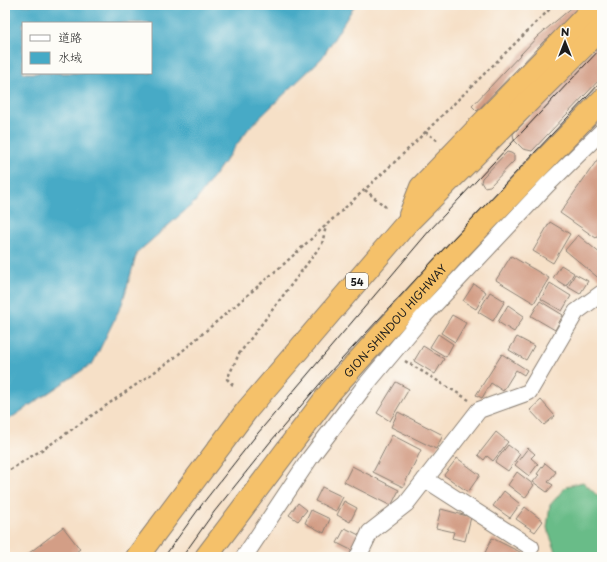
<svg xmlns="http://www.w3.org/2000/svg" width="607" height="562" font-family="'Playpen Sans','Klee One',sans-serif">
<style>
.forest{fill:#69bc88;stroke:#426c52}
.water{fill:#46aac6;stroke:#316371;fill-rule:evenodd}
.building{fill:#d39e86}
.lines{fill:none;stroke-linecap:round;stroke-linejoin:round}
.minor-casing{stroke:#897e72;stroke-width:18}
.highway-casing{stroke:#897e72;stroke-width:24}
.path{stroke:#897e72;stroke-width:2.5;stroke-dasharray:3 3;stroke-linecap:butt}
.minor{stroke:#fff;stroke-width:16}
.highway{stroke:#f5c16b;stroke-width:22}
.tram{stroke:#1c1c1c;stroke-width:1}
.labels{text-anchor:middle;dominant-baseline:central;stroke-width:3;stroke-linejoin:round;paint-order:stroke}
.shield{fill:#fdfcf7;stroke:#605f5e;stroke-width:1}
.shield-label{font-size:10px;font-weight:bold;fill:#1c1c1c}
.street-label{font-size:11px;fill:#1c1c1c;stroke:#fdfcf7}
</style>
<rect width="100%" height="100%" fill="#fdfcf7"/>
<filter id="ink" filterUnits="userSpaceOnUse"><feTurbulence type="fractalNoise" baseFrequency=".025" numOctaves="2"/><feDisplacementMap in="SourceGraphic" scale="8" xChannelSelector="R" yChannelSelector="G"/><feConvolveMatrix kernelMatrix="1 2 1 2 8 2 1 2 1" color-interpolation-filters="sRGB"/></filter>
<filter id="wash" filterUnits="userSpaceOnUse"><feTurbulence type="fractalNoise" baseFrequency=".012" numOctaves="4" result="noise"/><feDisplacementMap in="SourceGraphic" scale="16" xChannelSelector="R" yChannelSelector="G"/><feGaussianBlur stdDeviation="0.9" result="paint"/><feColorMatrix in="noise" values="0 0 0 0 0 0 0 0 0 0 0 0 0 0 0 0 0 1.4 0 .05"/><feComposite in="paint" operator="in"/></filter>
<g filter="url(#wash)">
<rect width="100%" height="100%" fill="#f6e0c7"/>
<path class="forest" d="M583 482 602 500V557H558L547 528 550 505 567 486Z"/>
<path class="water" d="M5 5H355L322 58 249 128 195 202 137 253 122 304 93 363 5 422ZM23 23H151V73H23Z"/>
<g id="blocks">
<path class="building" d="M575 5H587L543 42 477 111 472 106 538 36Z
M602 40V77L532 151 523 149 514 140 513 134Z
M507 152 511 153 514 155V161L490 186 484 187 481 182 482 178Z
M602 153V230L596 238 560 213Z
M550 222 570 234 553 263 533 251Z
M578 235 602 255V281L565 250Z
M511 256 549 278 534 303 496 280Z
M561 265 574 273 566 286 553 278Z
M575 274 588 281 580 294 568 287Z
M550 283 571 296 562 311 541 299Z
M474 284 486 292 476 309 463 301Z
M490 292 505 301 493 321 478 312Z
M540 301 563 315 555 330 531 316Z
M508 305 524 316 514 332 498 322Z
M452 315 466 323 455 342 441 333Z
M438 334 453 344 446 357 430 347Z
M517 337 534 346 526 360 509 350Z
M423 346 444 359 435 374 414 361Z
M502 354 527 370 524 375 516 370 503 391 491 383 482 398 476 395Z
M396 382 409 389 390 421 377 413Z
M541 400 555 416 544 425 530 410Z
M398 412 443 435 436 449 391 427Z
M496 432 508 442 493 461 487 456 484 460 478 455Z
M392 435 421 450 403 487 373 472Z
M508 445 520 454 508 471 495 462Z
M528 448 535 454 531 458 538 464 529 476 515 465Z
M457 458 480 475 468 492 444 475Z
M545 463 556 472 548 482 553 485 547 492 533 482 539 475 537 474Z
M352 466 399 490 391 506 344 482Z
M517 472 534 485 525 498 508 485Z
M322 487 343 497 336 511 315 501Z
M504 491 520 504 510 518 493 506Z
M344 501 357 508 350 522 337 515Z
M298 503 307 510 298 521 289 515Z
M525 507 543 521 535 532 516 519Z
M441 509 471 517 465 541 452 538 454 532 436 528Z
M311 510 330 519 324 533 305 523Z
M63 527 80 549 70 557H24Z
M345 528 361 536 353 551 337 543Z
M492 538 526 555 525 557H483Z"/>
</g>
</g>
<g filter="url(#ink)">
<use href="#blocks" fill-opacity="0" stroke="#897e72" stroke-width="1"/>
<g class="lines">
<defs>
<path id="minor" d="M425 479 531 547
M244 557 310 458 364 387 421 319 547 185 602 131
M358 557 370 532 406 504 479 410 529 392 576 312 602 293"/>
<g id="highway">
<path d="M410 215 421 187 596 5"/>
<path d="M137 557 247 410 406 224 602 28"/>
<path id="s1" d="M206 557 331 391 457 251 602 100"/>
</g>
</defs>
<use href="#minor" class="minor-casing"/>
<use href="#highway" class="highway-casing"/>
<path class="path" d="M425 132 440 142
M365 190 387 208
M405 361 469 400
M233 385 227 379 239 354 322 244 326 226
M5 473 51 444 173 359 285 263 399 158 554 5"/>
<use href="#minor" class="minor"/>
<use href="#highway" class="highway"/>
<path class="tram" d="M164 557 203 503 258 433 430 230 602 47
M182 557 214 512 271 441 329 373 452 240 602 81"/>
</g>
</g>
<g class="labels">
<rect class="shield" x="346" y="273" width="22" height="16" rx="3"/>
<g class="shield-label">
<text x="357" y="281">54</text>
</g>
<g class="street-label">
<text stroke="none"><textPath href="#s1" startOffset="303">GION-SHINDOU HIGHWAY</textPath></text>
</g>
</g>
<rect width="607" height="562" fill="none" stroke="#fdfcf7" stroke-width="20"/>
<rect x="22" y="22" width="130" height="52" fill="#fdfcf7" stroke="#a3a29f"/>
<rect x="30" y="35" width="20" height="6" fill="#ffffff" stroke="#a3a29f"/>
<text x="58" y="42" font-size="12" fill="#1c1c1c">道路</text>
<rect x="30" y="52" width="20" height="12" fill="#46aac6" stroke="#a3a29f"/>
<text x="58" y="62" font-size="12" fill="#1c1c1c">水域</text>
<g transform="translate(565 42)" stroke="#fdfcf7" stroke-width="3" paint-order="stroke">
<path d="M0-3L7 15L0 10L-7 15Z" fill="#1c1c1c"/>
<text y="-6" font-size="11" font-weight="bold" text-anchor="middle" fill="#1c1c1c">N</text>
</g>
</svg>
